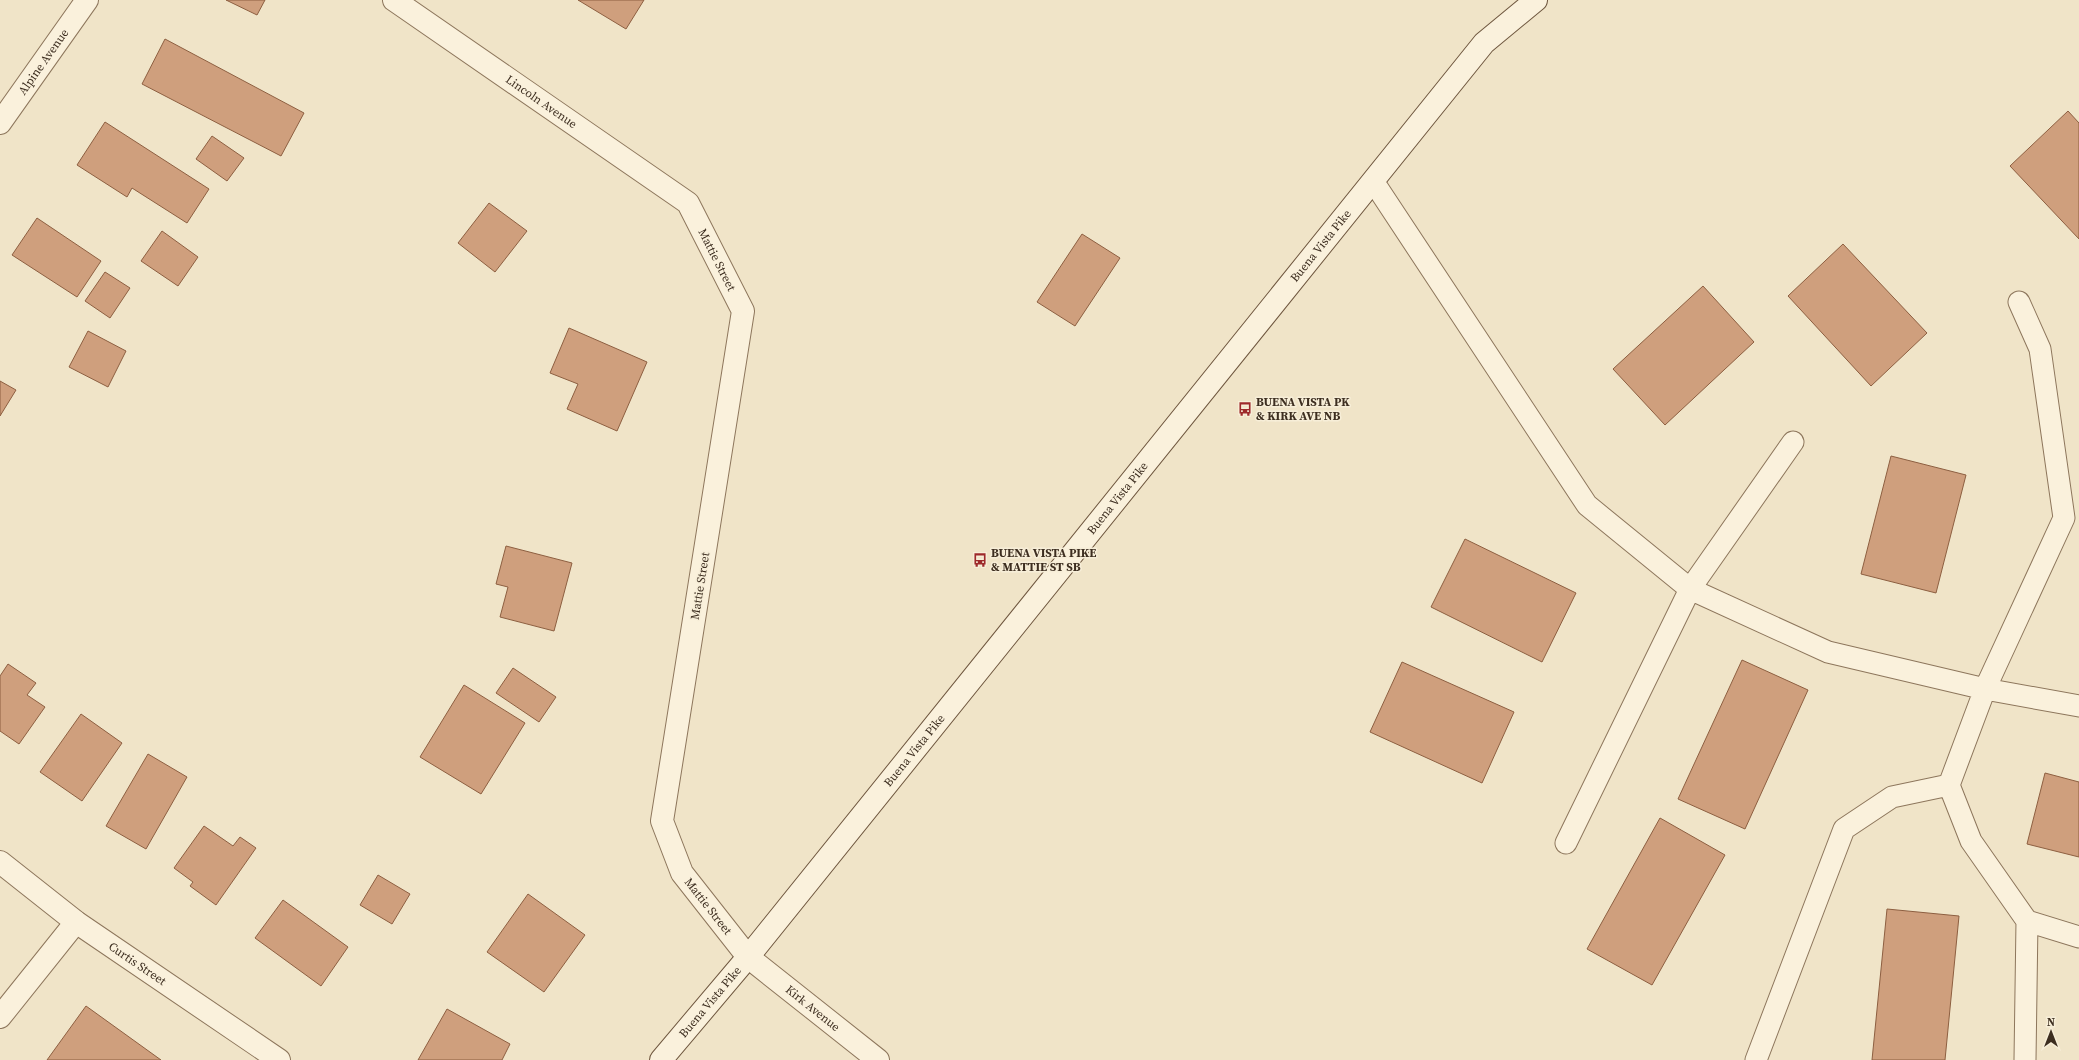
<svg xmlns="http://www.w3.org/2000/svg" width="2079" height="1060" font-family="'Source Serif 4',serif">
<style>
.building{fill:#cf9f7d;stroke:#8d5f41}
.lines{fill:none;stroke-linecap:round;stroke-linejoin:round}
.service-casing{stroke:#8d765c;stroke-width:23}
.minor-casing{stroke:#8d765c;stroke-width:24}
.secondary-casing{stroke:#6f573f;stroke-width:24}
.service{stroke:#faf1dc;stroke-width:21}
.minor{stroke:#faf1dc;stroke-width:22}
.secondary{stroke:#faf1dc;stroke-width:22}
.labels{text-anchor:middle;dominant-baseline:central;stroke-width:3;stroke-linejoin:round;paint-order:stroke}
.street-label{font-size:12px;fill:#3d2e20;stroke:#f7eed8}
.poi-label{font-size:12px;font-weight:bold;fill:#3d2e20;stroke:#f7eed8;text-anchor:start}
</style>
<rect width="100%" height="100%" fill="#f0e4c8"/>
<path class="building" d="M226 0H265L257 15Z
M578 0H644L626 29Z
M165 39 304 113 281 156 142 84Z
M2068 111 2079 123V239L2010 166Z
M105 122 209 189 187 223 132 188 127 197 77 165Z
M212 136 244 158 227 181 196 159Z
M489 203 527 231 495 272 458 243Z
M37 218 101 261 77 297 12 255Z
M162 231 198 257 178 286 141 261Z
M1082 234 1120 258 1075 326 1037 302Z
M1843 244 1927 333 1871 386 1788 296Z
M105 272 130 288 110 318 85 301Z
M1703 286 1754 342 1665 425 1613 369Z
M569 328 647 362 617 431 567 409 578 384 550 373Z
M88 331 126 351 108 387 69 367Z
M0 381 16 390 0 416Z
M1891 456 1966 475 1936 593 1861 574Z
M1465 539 1576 593 1542 662 1431 607Z
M506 546 572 563 554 631 500 617 508 587 496 584Z
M1742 660 1808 690 1745 829 1678 799Z
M1402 662 1514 712 1482 783 1370 732Z
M8 664 36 683 27 695 45 707 19 744 0 731V676Z
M513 668 556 697 539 722 496 693Z
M464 685 525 723 481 794 420 757Z
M81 714 122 743 82 801 40 772Z
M148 754 187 777 146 849 106 826Z
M2045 773 2079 782V857L2027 844Z
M1660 818 1725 855 1652 985 1587 949Z
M204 826 233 846 240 837 256 848 216 905 190 886 193 882 174 868Z
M378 875 410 894 392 924 360 905Z
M528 894 585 935 544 992 487 952Z
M283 900 348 947 321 986 255 938Z
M1887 909 1959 916 1945 1060H1872Z
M86 1006 161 1060H47Z
M447 1009 510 1044 502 1060H418Z"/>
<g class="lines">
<defs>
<path id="service" d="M1373 181 1587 505 1690 589 1828 652 1985 689 2079 706
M1949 785 1971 841 2027 921 2025 1060
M1566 843 1690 589 1793 442
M2027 921 2079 937
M1756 1060 1844 829 1892 797 1949 785 1985 689 2064 518 2040 349 2019 302"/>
<g id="minor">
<path id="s1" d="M394 0 688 203 743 311 662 821 682 873 748 957 878 1060"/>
<path id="s2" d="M0 123 87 0"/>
<path id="s3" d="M0 862 76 922 279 1060"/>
<path d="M0 1017 76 922"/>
</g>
<g id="secondary">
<path id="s4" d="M661 1060 748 957 1484 43 1536 0"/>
</g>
</defs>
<use href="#service" class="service-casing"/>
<use href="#minor" class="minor-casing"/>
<use href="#secondary" class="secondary-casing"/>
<use href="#service" class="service"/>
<use href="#minor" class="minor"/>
<use href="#secondary" class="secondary"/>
</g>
<defs>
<symbol id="bus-bare" viewBox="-9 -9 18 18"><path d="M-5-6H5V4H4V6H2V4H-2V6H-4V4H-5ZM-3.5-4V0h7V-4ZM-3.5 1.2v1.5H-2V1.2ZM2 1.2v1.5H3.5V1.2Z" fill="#9e2a2b" stroke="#f7eed8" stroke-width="2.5" paint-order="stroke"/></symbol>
</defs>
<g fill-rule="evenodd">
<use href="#bus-bare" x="1235" y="399" width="20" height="20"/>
<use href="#bus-bare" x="970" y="550" width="20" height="20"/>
</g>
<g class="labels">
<g class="street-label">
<text stroke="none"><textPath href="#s2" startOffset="75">Alpine Avenue</textPath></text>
<text stroke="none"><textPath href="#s1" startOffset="179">Lincoln Avenue</textPath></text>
<text stroke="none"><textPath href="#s4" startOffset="1048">Buena Vista Pike</textPath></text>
<text stroke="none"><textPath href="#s1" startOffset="421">Mattie Street</textPath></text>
<text stroke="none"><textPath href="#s4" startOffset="724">Buena Vista Pike</textPath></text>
<text transform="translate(700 586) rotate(-81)">Mattie Street</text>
<text stroke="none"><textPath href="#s4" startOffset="400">Buena Vista Pike</textPath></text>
<text stroke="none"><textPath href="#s1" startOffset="1093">Mattie Street</textPath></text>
<text stroke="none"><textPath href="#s3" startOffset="171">Curtis Street</textPath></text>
<text stroke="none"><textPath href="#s4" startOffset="76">Buena Vista Pike</textPath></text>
<text stroke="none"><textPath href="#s1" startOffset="1240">Kirk Avenue</textPath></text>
</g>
<g class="poi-label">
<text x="1256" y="402">BUENA VISTA PK<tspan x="1256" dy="14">&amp; KIRK AVE NB</tspan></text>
<text x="991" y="553">BUENA VISTA PIKE<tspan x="991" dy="14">&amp; MATTIE ST SB</tspan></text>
</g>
</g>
<g transform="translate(2051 1032)" stroke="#f7eed8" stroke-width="3" paint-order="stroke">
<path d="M0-3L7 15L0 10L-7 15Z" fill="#3d2e20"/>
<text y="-6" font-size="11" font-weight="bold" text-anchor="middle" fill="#3d2e20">N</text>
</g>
</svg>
